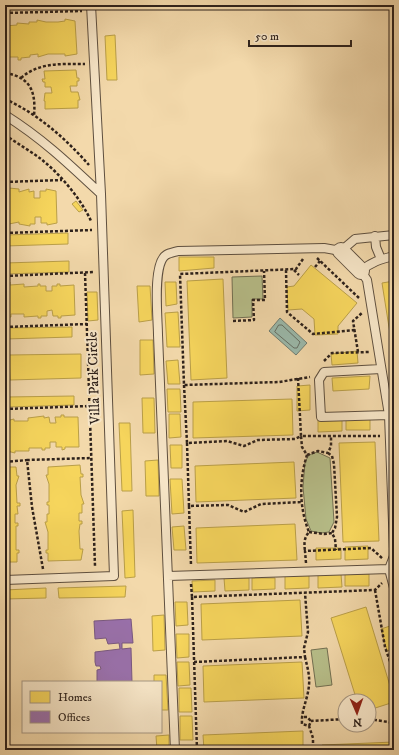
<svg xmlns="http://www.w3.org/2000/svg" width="399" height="755" font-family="'IM FELL DW Pica',serif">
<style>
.green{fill:#b8c08b;stroke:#727053}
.water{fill:#9bbaac;stroke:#6f7d72}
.homes{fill:#f6d55c;stroke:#ba9f48}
.offices{fill:#9970ab;stroke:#795880}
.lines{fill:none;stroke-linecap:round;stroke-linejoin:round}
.shore{stroke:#646e64;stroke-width:1}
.lane-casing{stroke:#5e4f3f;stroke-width:10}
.street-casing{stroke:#5e4f3f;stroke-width:18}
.path{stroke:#2d211b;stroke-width:2.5;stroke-dasharray:3 2;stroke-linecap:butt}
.lane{stroke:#f7e6c8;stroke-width:8}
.street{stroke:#f7e6c8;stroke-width:16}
.labels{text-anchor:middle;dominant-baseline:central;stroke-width:4;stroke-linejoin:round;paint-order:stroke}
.street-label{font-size:14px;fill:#2d211b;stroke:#f7e6c8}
</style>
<rect width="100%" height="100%" fill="#f3d9ab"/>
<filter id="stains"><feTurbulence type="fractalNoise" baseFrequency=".005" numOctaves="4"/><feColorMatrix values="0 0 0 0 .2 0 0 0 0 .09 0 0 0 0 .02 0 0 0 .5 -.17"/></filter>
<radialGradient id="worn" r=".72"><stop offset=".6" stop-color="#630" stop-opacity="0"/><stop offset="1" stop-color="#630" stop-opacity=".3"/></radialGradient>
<path class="green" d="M262 276 263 299H252V317L233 318 232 277Z
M317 452 330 458 334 522 329 532 321 533 311 531 306 519 303 487 305 462 309 455Z
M327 648 332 685 316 687 311 650Z"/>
<path class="water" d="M280 318 307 343 296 355 269 331Z"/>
<path class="homes" d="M5 5H71V8L5 10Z
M65 19 75 21 77 54 65 56V54H48L38 57V54L30 55V57L21 58V60H18V57H5V26L17 25V23L29 24V22H37V20L46 22H58L65 21Z
M115 35 117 80H107L105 36Z
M76 70 77 78H79V81H77V86H70L71 92H78L80 100H78V108L45 109V101H44L45 93H52L51 87H45V82H43L42 79H45L44 71Z
M9 188 19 189V192L29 189V192L34 191V198H40V191H46V189L56 191 57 223 47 225V223H41V217H35V224H30V226L19 224V222L9 224V222H5V190L9 189Z
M76 201 83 210 79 212 72 204Z
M68 233V244L5 246V235Z
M179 257H214V268L179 271Z
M69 261V272L5 274V263Z
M311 265 357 303 338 326V334L315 335 314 319 302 309 288 310 287 287 294 286Z
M223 279 227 378 191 380 187 281Z
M394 281V359L382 283Z
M10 282V285L24 284V287L38 286V284H40V286H46V291H52V286H57V284H60V286L74 285 75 315 61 316V318H58V316H53L52 310 47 311V316H41V318H38V316L24 317V314H11V317H9L8 314 5 315V285Z
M165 282H176L177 304 166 306Z
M137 286H150L152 320 139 322Z
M87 292H97L98 320 88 321Z
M178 312 180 347H167L165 313Z
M72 327V337L5 339V328Z
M140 340H153L154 374 140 375Z
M357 351 358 363 332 365 331 354Z
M81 354V378L10 380 9 355Z
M178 360 180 384H168L166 361Z
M370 376 369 389 333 391 332 378Z
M310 385V410L297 411V386Z
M167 389H180L181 412H168Z
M74 396V405L7 407 6 397Z
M142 398H154L155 433H143Z
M292 399 293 435 193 438V402Z
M169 414H180L181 437 169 438Z
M61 415H64V417H78L79 447H65V449L62 450V447H56V442H50V448H45V450H42V448H29V451H15V453L7 451V446H5L6 421 14 419V421H28V418L44 416V418L49 417 50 423H56L55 417H61Z
M370 417V430H346V418Z
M342 418V431L318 432V419Z
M119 423H130L132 491H122Z
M375 442 379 541 343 542 339 443Z
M170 445H182V468H171Z
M158 460 159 496H146L145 461Z
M294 462 296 498 196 502 195 466Z
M80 465 81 474H83V477H80L81 495 84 504H82V513H79V521H82V524H80L79 531 80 549H83L81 560 48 561V553H46V550H48V532L45 522H47V514H49V505H47V502H49V484L46 475H48V467Z
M5 467H16L17 476H19L16 485 17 503H20V506H17L18 514H15V523H18V526H16V550H19V553H17V562H5Z
M170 479H182L184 513 172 514Z
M133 510 135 577 125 578 122 511Z
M295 524 297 560 197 563 196 528Z
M184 526 186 550H174L172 527Z
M368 546V559L345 560V547Z
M316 548H341V559L316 560Z
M341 574 342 587 318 588V575Z
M345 574H369V586H345Z
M309 575V588L285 589V576Z
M224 578H249V590L225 591Z
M252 578H275V589L252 590Z
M215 580V591L193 592 192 581Z
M126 586 125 597 59 598 58 588Z
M46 588V598L5 599V590Z
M300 600 302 636 202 640 201 604Z
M175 602H187L188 625 176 626Z
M366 607 394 699V702L369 710V701H357L331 618Z
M164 615 165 650 153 651 152 616Z
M393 625 394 649 387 651 381 629Z
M176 634H189V657L177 658Z
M177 662H189L190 685 178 686Z
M302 662 304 698 204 702 203 666Z
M154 675H166L168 710H161V682H154Z
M179 688H191L192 712H179Z
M180 716H192L193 740H180Z
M303 731V750H204L203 735Z
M169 735V750H157L156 736Z
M394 742V750H322V745Z"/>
<path class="offices" d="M131 619 133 643H122V649L131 648 132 682H97V670L101 669 100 666H96L95 662V652L120 649 119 643 108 644 106 638 95 639 94 621Z"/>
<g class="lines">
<path class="shore" d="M279 325H282L300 342 297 348H294L275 332Z"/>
<defs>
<path id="lane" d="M91 5 101 194
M5 115C43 139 69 164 101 194L114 576 5 580
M375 236 376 247 381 259
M394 256C381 259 371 262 361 271L367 280 389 415 394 549
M381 369 324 372 319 380 321 417 389 415
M394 556 389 569 394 588
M168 576 389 569
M175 750 158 335C158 319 152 264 166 255 169 253 175 252 178 251L324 248 341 251 355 239 394 235"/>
<path id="street" d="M341 251 361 271"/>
</defs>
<use href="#lane" class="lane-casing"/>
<use href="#street" class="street-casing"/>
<path class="path" d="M5 13 82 11
M5 73C31 77 36 92 34 116
M21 78C39 62 62 64 85 64
M5 99C38 114 65 138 89 165
M5 135C17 143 30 151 41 159 61 175 81 199 91 221
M5 182 62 180
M5 233 92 230
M317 258 360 299
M303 259 296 269 180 274 184 385 279 382 310 377
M315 267 320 261
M286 270 287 312 313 334 355 330
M294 270 299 275
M85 273 95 566
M5 276 94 272
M233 321 254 320 253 300H265L264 271
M5 327 87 324
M358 352 353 321 362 313
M324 361 332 353 370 352
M298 378 301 436H380
M184 385 187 443 227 441 244 446 258 440 295 439 301 436 302 447 307 455C299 480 299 507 309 532 304 538 304 543 305 551
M5 409 89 406
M187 443 189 506 228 505 244 512 261 504 302 502
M328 453 332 456 334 464 337 517 335 528 332 533
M307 455 318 451 328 453 331 446V436
M5 462 27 460
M189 506 191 565
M309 532 324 534 332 533 335 539 336 550
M306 563 305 551 371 548 383 559
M43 569 32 507 27 460 91 458
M191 584 192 597
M375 590 385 647 394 673
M305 657C307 666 310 675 309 685 308 699 301 710 302 724L309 726 313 738V750
M194 662 305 657 304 648 308 632 305 593
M304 717H307L311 721
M369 719 394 723
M309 726 311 721 345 719
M197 750 192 597 375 590 382 583"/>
<use href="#lane" class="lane"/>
<use href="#street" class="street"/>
</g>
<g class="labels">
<g class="street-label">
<text transform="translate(94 378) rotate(-92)">Villa Park Circle</text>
</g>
</g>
<rect width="399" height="755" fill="none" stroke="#f3d9ab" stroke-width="20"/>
<rect x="6" y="6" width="387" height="743" fill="none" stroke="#2d211b" stroke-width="2"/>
<rect x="10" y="10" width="379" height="735" fill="none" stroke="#2d211b"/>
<rect x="22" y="681" width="140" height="52" fill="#f7e6c8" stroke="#a69783"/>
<rect x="30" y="691" width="20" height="12" fill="#f6d55c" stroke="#a69783"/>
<text x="58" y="701" font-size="12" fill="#2d211b">Homes</text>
<rect x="30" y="711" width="20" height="12" fill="#9970ab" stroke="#a69783"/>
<text x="58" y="721" font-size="12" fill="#2d211b">Offices</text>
<g transform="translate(357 713) rotate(178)"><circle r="19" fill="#f7e6c8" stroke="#a69783"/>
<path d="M0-3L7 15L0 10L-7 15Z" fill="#8f2418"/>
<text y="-6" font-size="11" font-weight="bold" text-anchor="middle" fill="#2d211b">N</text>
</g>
<path d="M249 40v6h102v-6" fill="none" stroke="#2d211b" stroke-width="2"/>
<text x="255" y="40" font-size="12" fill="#2d211b" stroke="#f7e6c8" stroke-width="3" paint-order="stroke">50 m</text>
<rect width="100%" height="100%" filter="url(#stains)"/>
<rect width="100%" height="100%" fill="url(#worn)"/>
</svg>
